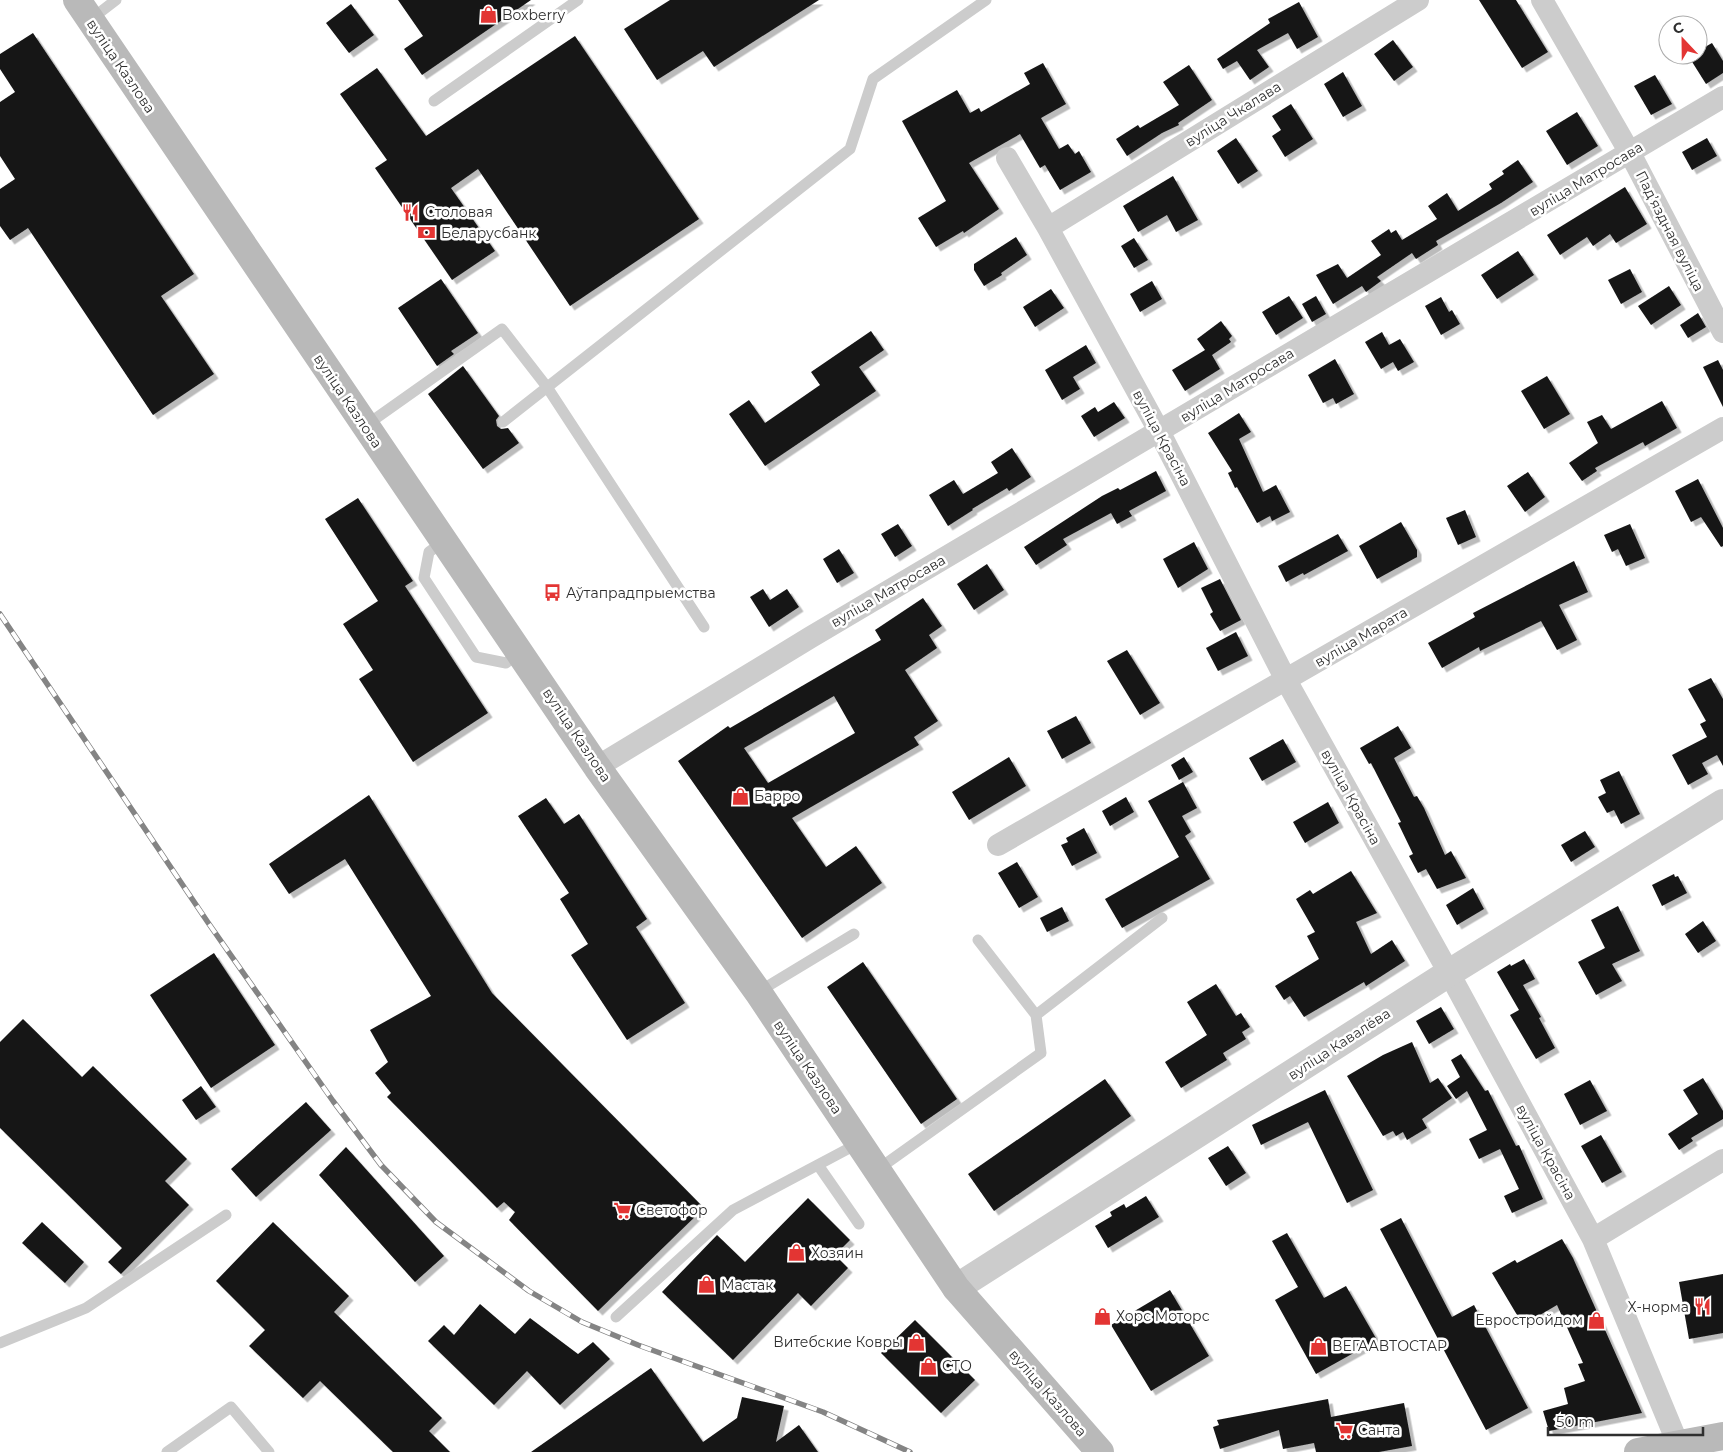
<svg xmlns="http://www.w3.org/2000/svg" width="1723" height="1452" font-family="Montserrat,sans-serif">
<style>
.building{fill:#161616;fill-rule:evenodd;filter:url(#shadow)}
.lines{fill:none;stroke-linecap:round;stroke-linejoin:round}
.service{stroke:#ccc;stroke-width:11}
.minor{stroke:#ccc;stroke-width:22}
.tertiary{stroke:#ccc;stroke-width:28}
.secondary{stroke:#b9b9b9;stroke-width:28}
.rail-casing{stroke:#848484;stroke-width:5.5}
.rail{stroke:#fff;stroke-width:4;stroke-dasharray:11;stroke-linecap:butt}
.labels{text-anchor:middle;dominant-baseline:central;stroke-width:5;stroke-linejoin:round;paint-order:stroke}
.poi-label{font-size:14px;fill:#2f2f2f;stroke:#fff;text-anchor:start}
.street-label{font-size:14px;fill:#2f2f2f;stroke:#fff}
</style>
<defs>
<filter id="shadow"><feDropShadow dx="4.5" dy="4.5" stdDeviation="0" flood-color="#0004"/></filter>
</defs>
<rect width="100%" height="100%" fill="#fff"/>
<path class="building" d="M398 0H531L422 75 404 49 423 36Z
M670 0H819L714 67 703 51 657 80 624 29Z
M1479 0H1516L1548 52 1522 68Z
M1299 2 1318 37 1297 49 1288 33 1257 50 1269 67 1250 80 1237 61 1223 69 1217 59 1270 23 1268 19Z
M351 4 374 35 349 53 326 23Z
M33 33 194 274 161 296 214 374 153 415 28 228 10 240 0 226V189L15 179 0 156V102L15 92 0 69V54Z
M575 36 699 219 570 306 478 169 451 188 495 251 452 280 375 168 387 160 340 94 377 68 426 136Z
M1393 40 1413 67 1394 81 1374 54Z
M1712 43 1723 61V73L1706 84 1689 57 1692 55H1698V51Z
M1043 63 1066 104 1041 118 1059 149 1068 144 1075 154 1079 151 1091 172 1060 190 1045 165 1040 168 1020 134 969 163 999 209 964 233 963 231 936 247 918 218 946 201 902 121 957 90 970 113 979 108 981 112 1030 84 1024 73Z
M1189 65 1212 100 1178 123 1179 125 1162 133 1127 156 1116 139 1138 125 1140 128 1179 105 1163 82Z
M1343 72 1362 106 1343 117 1324 84Z
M1655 75 1672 104 1651 115 1634 86Z
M1291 104 1313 139 1285 157 1272 136 1281 130 1272 116Z
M1577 112 1598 146 1567 165 1546 131Z
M1236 138 1258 171 1238 184 1217 151Z
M1707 138 1717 156 1692 170 1682 152Z
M1518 160 1533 182 1501 203 1436 241 1438 245 1416 259 1412 253 1377 277 1381 281 1366 292 1362 286 1333 304 1316 275 1338 264 1347 278 1381 255 1371 241 1389 229 1391 233 1396 230 1402 240 1437 219 1428 206 1447 193 1458 211 1492 189 1489 184 1504 174 1502 171Z
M1173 176 1198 220 1176 232 1167 215 1138 232 1123 206Z
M1625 187 1647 224 1616 243 1610 234 1593 246 1587 237 1560 255 1547 235Z
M1016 237 1027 255 1001 273 1002 275 984 286 974 270V264Z
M1134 238 1148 260 1134 268 1121 246Z
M1518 251 1534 275 1497 299 1481 275Z
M1630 269 1642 292 1621 304 1608 280Z
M441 279 478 333 451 351 454 354 437 366 398 308Z
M1152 281 1162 299 1140 312 1130 294Z
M1669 286 1681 305 1651 325 1638 306Z
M1051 289 1064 308 1035 327 1023 307Z
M1289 296 1303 318 1276 335 1262 312Z
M1316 296 1326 314 1312 322 1302 304Z
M1441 297 1449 312 1452 310 1460 324 1441 335 1425 306Z
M1698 313 1706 327 1688 338 1680 325Z
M1221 321 1232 336 1229 339 1231 342 1212 355 1220 369 1185 391 1172 370 1205 350 1197 339Z
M871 331 884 350 859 367 876 391 765 466 729 414 749 400 765 423 820 385 811 372Z
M1382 332 1389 345 1400 339 1414 362 1398 371 1393 362 1381 369 1365 342Z
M1086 345 1096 363 1073 377 1080 389 1062 400 1045 370Z
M1335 359 1354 394 1336 404 1333 398 1323 403 1308 375Z
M1718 360 1723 370V407L1703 367Z
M463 366 499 416 496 420 497 426 501 429 508 428 519 443 483 469 428 394Z
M1547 376 1570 414 1544 429 1521 391Z
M1662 401 1677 428 1645 446 1643 442 1595 468 1597 471 1582 481 1569 463 1598 443 1587 422 1602 415 1611 429Z
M1114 402 1125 418 1094 437 1081 416 1095 407 1098 412Z
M1239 413 1251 432 1239 439 1263 492 1276 485 1290 512 1272 521 1270 516 1257 523 1237 487 1235 488 1228 473 1232 471 1208 433Z
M1012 448 1031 477 1009 491 1007 488 972 509 973 510 948 526 929 495 954 480 963 494 998 473 991 462Z
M1156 471 1166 491 1129 511 1132 516 1117 524 1111 513 1063 539 1067 545 1036 565 1024 547 1102 496 1118 488 1120 490Z
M1528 472 1545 497 1525 512 1507 486Z
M1698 479 1723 528V546L1721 547 1701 517 1691 522 1675 491Z
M358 498 413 581 405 586 488 713 413 762 359 679 373 670 343 624 378 601 325 519Z
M1465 510 1476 537 1458 545 1446 518Z
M1401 522 1417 550V557L1377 579 1359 546Z
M898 524 912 546 895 557 881 534Z
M1630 524 1645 558 1626 566 1618 549 1612 552 1604 535Z
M1338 534 1348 551 1304 575 1303 573 1286 582 1278 566Z
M1194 542 1208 569 1178 588 1163 559Z
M839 549 854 573 837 583 823 559Z
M1574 561 1588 592 1559 605 1577 640 1557 650 1541 621 1480 651 1479 647 1442 668 1428 643 1475 617 1473 613Z
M987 564 1004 590 974 610 957 584Z
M1220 579 1241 620 1220 631 1210 614 1213 612 1201 588Z
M763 589 770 600 787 589 799 607 769 627 750 597Z
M923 598 942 626 929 635 937 648 905 670 938 721 914 737 919 745 792 818 826 867 856 846 882 883 802 938 678 761 728 726 730 728 881 640 875 630ZM834 696 855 733 768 783 744 748Z
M1236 632 1248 656 1218 671 1206 648Z
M1127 650 1160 703 1140 715 1107 661Z
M1711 678 1723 699V766L1717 755 1702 763 1708 774 1688 785 1672 755 1707 737 1700 724 1706 721 1688 689Z
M1076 716 1091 743 1062 759 1047 731Z
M1398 726 1411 748 1394 758 1414 797 1417 796 1424 808 1445 855 1451 851 1466 878 1437 889 1426 869 1418 873 1409 856 1413 854 1398 823 1401 822 1371 763 1369 764 1360 748Z
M1283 739 1296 762 1262 781 1249 758Z
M1009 757 1026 786 969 820 952 792Z
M1184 757 1193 772 1179 780 1171 765Z
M1619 771 1640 814 1621 824 1614 810 1607 813 1598 797 1606 793 1600 780Z
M1183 782 1197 808 1182 816 1191 832 1185 836 1210 879 1122 928 1105 899 1179 857 1148 801Z
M369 795 492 993 704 1208 598 1311 509 1220 515 1212 504 1202 497 1208 387 1097 391 1093 375 1073 388 1062 370 1030 431 996 345 859 289 894 269 864Z
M1126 797 1134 812 1110 826 1102 811Z
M546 798 564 824 579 814 647 919 636 927 685 1003 627 1040 571 955 588 944 560 899 569 893 518 816Z
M1328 802 1339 823 1305 843 1293 822Z
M1084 828 1097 853 1072 866 1061 845 1068 842 1066 838Z
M1585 831 1595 847 1571 862 1561 845Z
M1017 862 1038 897 1019 908 998 873Z
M1351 871 1377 913 1356 922 1371 954 1392 940 1405 961 1366 986 1364 982 1304 1017 1290 996 1284 1000 1275 986 1319 959 1307 936 1315 932 1296 899 1310 890 1313 894Z
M1674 874 1675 877 1678 876 1687 893 1662 906 1652 885Z
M1473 888 1484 909 1457 925 1446 905Z
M1618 906 1640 951 1612 964 1622 981 1596 995 1578 962 1605 948 1591 920Z
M1062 907 1069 921 1047 932 1040 918Z
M1703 921 1716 941 1698 953 1685 934Z
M214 953 275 1045 211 1088 150 995Z
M1524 959 1535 979 1523 985 1541 1017 1539 1018 1555 1048 1536 1059 1510 1015 1519 1010 1497 972 1510 964 1511 966Z
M863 962 957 1099 921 1124 827 987Z
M1216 984 1236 1016 1241 1013 1250 1027 1242 1032 1246 1039 1223 1053 1227 1060 1181 1088 1165 1062 1207 1035 1187 1002Z
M1441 1007 1454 1029 1429 1044 1416 1021Z
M23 1019 82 1077 93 1066 187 1159 165 1181 189 1205 121 1274 108 1262 122 1248 0 1128V1042Z
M1412 1042 1430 1083 1438 1078 1452 1098 1422 1119 1427 1128 1407 1140 1403 1132 1396 1136 1393 1131 1383 1136 1347 1076 1383 1055Z
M1461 1054 1485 1091 1488 1090 1516 1146 1519 1145 1543 1199 1512 1213 1504 1196 1519 1189 1500 1149 1479 1159 1469 1139 1487 1130 1467 1091 1456 1099 1447 1086 1460 1077 1451 1060Z
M1703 1078 1723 1111V1119L1691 1138 1693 1141 1679 1150 1668 1134 1698 1114 1683 1090Z
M1105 1079 1131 1116 994 1211 968 1174Z
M1590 1080 1607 1111 1580 1125 1564 1094Z
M201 1086 216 1107 196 1120 182 1100Z
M1325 1090 1373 1190 1347 1203 1308 1122 1261 1145 1252 1125Z
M306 1102 331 1130 256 1197 231 1169Z
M1601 1135 1622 1172 1602 1183 1581 1146Z
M1228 1146 1246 1173 1226 1186 1208 1158Z
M346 1147 444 1256 415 1282 319 1175Z
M1146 1196 1159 1217 1108 1248 1095 1226 1112 1216 1110 1212 1124 1204 1126 1208Z
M808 1198 850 1240 835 1255 848 1268 811 1306 798 1293 733 1360 662 1292 717 1235 745 1262Z
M1401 1218 1452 1317 1474 1305 1528 1408 1486 1430 1380 1229Z
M42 1222 84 1262 65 1283 22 1243Z
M273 1222 349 1296 334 1312 442 1418 429 1431 450 1452H393L320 1381 303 1398 249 1346 265 1330 216 1281Z
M1287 1233 1324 1298 1346 1286 1377 1340 1316 1374 1275 1300 1298 1287 1272 1241Z
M1562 1239 1573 1258 1642 1413 1549 1431 1543 1411 1568 1404 1564 1388 1585 1381 1578 1364 1583 1363 1557 1305 1523 1325 1492 1273 1515 1260 1517 1263Z
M1723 1274V1333L1689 1339 1679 1282Z
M1170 1290 1209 1356 1151 1391 1111 1325Z
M480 1304 515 1334 530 1318 578 1354 593 1342 610 1359 560 1405 527 1371 494 1405 428 1341 444 1325 454 1335Z
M915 1320 975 1380 941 1413 881 1353Z
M651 1368 703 1442 737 1418 742 1397 784 1406 776 1442 799 1425 818 1452H531Z
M1328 1399 1331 1417 1404 1403 1412 1446 1379 1452H1316L1314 1443 1283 1449 1279 1430 1220 1449 1213 1427 1219 1425 1217 1420Z"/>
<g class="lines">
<path class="service" d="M90 20 116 0
M434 101 578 0
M503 422 850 149 873 79 986 0
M365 426 502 329 547 387 704 627
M444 541 429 552 424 578 476 657 506 663 520 652
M758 992 854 934
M1036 1015 1162 918
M818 1165 859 1224
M877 1170 1041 1053 1036 1015 978 940
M616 1317 733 1210 859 1143
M0 1343 86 1308 226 1215
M167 1452 231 1407 269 1452"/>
<path class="minor" d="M1542 0 1630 153 1723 332
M1007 158 1048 228 1159 431 1286 680 1449 973 1593 1239 1678 1444
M1048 228 1418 0
M597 767 811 637 1723 97
M998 845 1723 428
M1593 1239 1723 1160"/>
<path class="tertiary" d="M956 1288 1449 973 1723 803"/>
<path class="secondary" d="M77 0 597 767 758 992 956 1288 1100 1452
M1638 1452 1723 1436"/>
<defs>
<path id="rail" d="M0 614 209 924 333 1101 381 1165 436 1222 529 1291 582 1322 638 1345 823 1412 910 1452"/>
</defs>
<use href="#rail" class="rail-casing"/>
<use href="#rail" class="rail"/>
</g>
<defs>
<symbol id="shop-bare" viewBox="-9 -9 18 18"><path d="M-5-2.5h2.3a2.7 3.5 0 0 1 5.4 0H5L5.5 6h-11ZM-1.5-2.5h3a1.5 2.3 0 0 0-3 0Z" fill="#e33533" stroke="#fff" stroke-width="2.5" paint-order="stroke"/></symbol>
<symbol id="restaurant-bare" viewBox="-9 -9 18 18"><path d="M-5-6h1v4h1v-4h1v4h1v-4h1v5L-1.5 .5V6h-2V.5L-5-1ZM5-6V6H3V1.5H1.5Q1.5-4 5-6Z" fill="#e33533" stroke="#fff" stroke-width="2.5" paint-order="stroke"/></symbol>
<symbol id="bank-bare" viewBox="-9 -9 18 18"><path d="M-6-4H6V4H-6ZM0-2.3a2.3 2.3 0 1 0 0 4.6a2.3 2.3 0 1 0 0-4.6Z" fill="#e33533" stroke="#fff" stroke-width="2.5" paint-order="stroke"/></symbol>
<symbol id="bus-bare" viewBox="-9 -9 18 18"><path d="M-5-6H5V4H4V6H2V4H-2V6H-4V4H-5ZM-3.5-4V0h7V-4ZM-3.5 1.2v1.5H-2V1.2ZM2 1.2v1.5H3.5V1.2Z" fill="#e33533" stroke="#fff" stroke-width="2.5" paint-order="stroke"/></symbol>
<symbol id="supermarket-bare" viewBox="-9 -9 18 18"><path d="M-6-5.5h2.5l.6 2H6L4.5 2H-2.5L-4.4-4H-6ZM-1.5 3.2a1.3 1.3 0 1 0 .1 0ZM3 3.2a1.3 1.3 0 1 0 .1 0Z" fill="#e33533" stroke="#fff" stroke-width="2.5" paint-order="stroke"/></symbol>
</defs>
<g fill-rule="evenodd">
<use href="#shop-bare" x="476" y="2" width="25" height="25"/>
<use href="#restaurant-bare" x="398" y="200" width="25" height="25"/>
<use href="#bank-bare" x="414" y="220" width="25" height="25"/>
<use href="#bus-bare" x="540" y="580" width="25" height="25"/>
<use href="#shop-bare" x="728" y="784" width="25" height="25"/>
<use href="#supermarket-bare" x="610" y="1198" width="25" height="25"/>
<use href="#shop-bare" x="784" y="1240" width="25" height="25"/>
<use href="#shop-bare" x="694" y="1272" width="25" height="25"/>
<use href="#restaurant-bare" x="1690" y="1294" width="25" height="25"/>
<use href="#shop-bare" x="1090" y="1304" width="25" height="25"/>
<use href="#shop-bare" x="1584" y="1308" width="25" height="25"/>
<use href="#shop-bare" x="904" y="1330" width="25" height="25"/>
<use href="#shop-bare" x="1306" y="1334" width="25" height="25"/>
<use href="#shop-bare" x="916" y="1354" width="25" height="25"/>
<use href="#supermarket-bare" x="1332" y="1418" width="25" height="25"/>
</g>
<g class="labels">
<g class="poi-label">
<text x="502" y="15">Boxberry</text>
<text x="425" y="212">Столовая</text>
<text x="441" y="233">Беларусбанк</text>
<text x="566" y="593">Аўтапрадпрыемства</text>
<text x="754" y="796">Барро</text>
<text x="636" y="1210">Светофор</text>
<text x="811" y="1253">Хозяин</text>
<text x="721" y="1285">Мастак</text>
<text x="1689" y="1307" text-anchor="end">Х-норма</text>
<text x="1116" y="1316">Хорс Моторс</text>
<text x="1583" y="1320" text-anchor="end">Евростройдом</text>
<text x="903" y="1342" text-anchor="end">Витебские Ковры</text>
<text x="1332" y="1346">ВЕГААВТОСТАР</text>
<text x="942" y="1366">СТО</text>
<text x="1358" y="1430">Санта</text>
</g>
<g class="street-label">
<text transform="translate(121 66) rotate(56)">вуліца Казлова</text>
<text transform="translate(1233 114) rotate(-32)">вуліца Чкалава</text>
<text transform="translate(1586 179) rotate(-31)">вуліца Матросава</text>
<text transform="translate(1670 231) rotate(63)">Падʼяздная вуліца</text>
<text transform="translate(1237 385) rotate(-31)">вуліца Матросава</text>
<text transform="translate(348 401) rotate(56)">вуліца Казлова</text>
<text transform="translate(1162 438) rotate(62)">вуліца Красіна</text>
<text transform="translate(888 591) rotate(-30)">вуліца Матросава</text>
<text transform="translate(1361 637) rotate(-30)">вуліца Марата</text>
<text transform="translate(577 735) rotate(56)">вуліца Казлова</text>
<text transform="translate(1351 797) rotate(61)">вуліца Красіна</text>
<text transform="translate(1339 1044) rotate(-33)">вуліца Кавалёва</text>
<text transform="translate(808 1067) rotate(56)">вуліца Казлова</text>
<text transform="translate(1546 1152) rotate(61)">вуліца Красіна</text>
<text transform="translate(1048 1393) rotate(49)">вуліца Казлова</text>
</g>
</g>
<g transform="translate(1683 40) rotate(338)"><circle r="24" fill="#ffffff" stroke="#acacac"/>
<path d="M0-4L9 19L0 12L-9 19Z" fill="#e33533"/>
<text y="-8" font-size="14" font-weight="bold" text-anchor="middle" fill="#2f2f2f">С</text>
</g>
<path d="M1548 1427v8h155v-8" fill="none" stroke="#2f2f2f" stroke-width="2.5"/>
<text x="1556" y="1427" font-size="15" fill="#2f2f2f" stroke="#ffffff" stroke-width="4" paint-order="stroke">50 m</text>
</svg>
